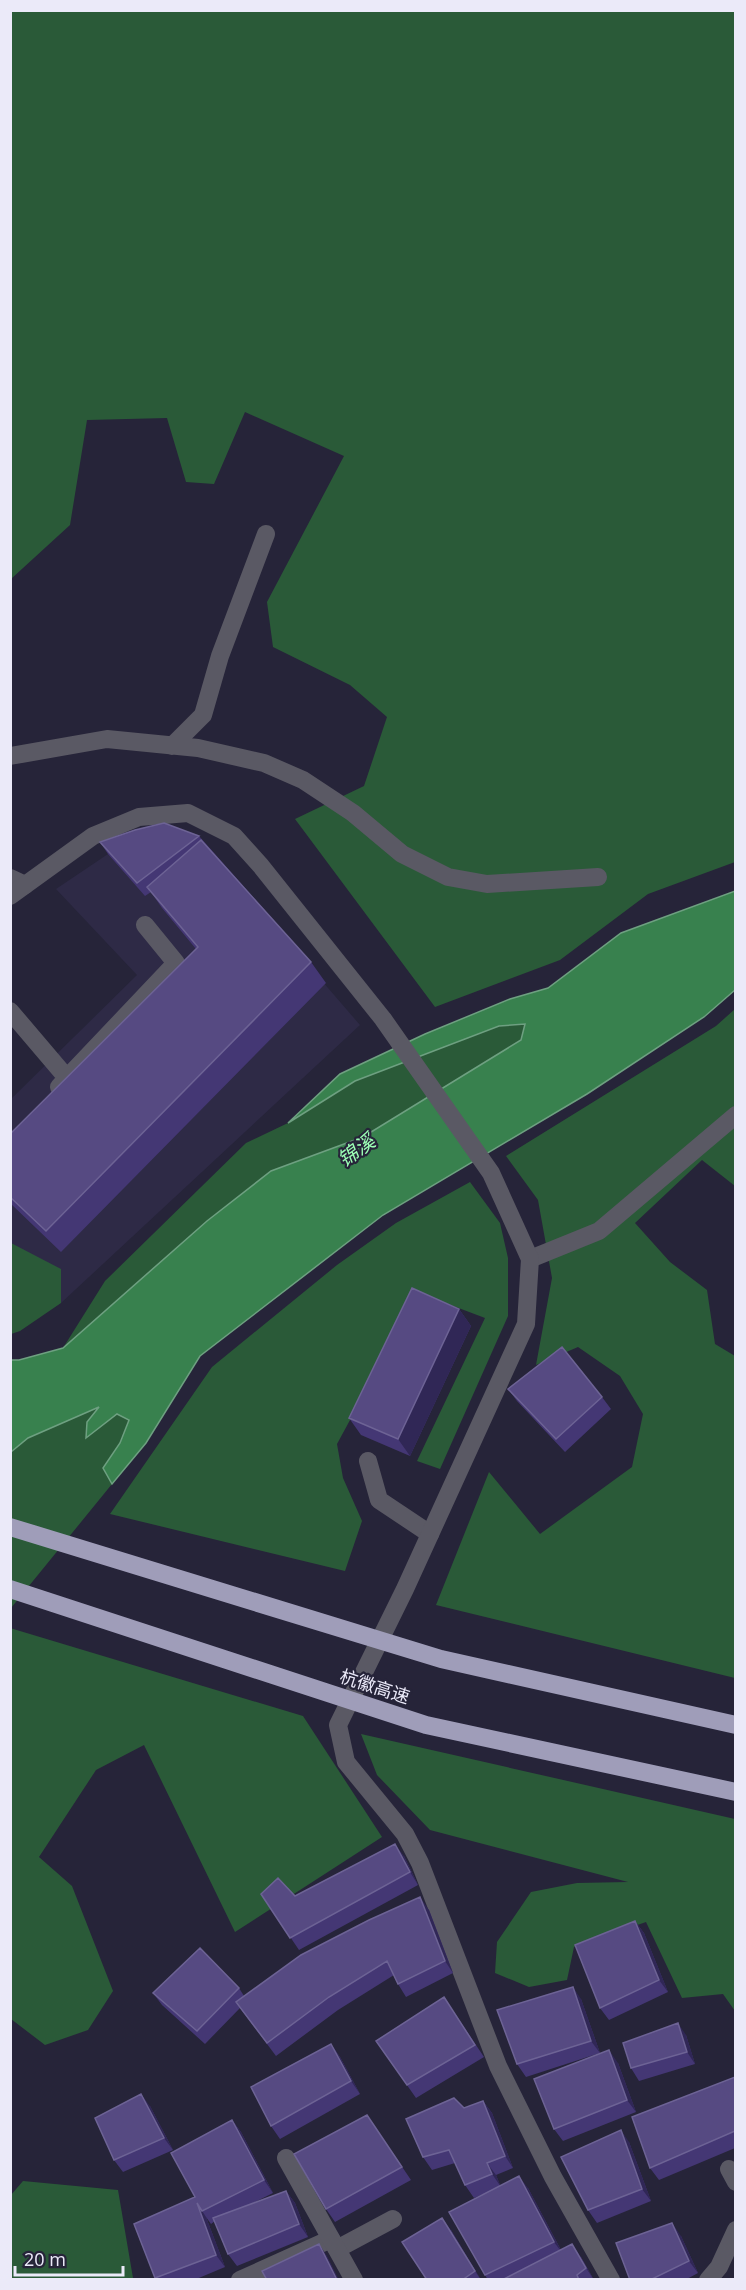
<svg xmlns="http://www.w3.org/2000/svg" width="746" height="2290" font-family="'Open Sans','Noto Sans SC',sans-serif">
<style>
.built{fill:#2e2a46}
.green{fill:#2a5a38}
.water{fill:#38814e;stroke:#6ea081;stroke-width:1.5}
.lines{fill:none;stroke-linecap:round;stroke-linejoin:round}
.lane{stroke:#5a5964;stroke-width:18}
.street{stroke:#5a5964;stroke-width:18}
.highway{stroke:#9f9db9;stroke-width:18}
.wall{fill:#443774}
.shaded-wall{fill:#302756}
.building{fill:#564a82;stroke:#6d6395;stroke-width:1.5}
.labels{text-anchor:middle;dominant-baseline:central;stroke-width:4.5;stroke-linejoin:round;paint-order:stroke}
.street-label{font-size:18px;fill:#ebeaf9;stroke:#262439}
.water-label{font-size:20px;font-style:italic;fill:#9cffb5;stroke:#262439}
</style>
<rect width="100%" height="100%" fill="#262439"/>
<path class="built" d="M161 838 208 849 360 1025 61 1303 11 1269V1099L137 975 56 889 108 854Z"/>
<path class="green" d="M11 11H735V862L648 894 560 960 435 1007 295 819 364 786 387 717 350 685 273 647 267 602 344 456 245 412 214 484 186 482 167 418 87 420 70 525 11 579Z
M735 1009V1186L702 1160 635 1223 670 1262 707 1290 715 1344 735 1356V1678L436 1605 489 1472 540 1534 632 1467 643 1414 620 1376 578 1347 536 1365 552 1278 538 1200 506 1156 716 1026Z
M525 1023 521 1040 363 1137 271 1172 63 1348 105 1281 246 1143 288 1123 355 1081 499 1026Z
M470 1182 500 1223 508 1258V1316L440 1469 417 1461 485 1318 419 1293 337 1444 343 1478 362 1521 345 1571 110 1514 212 1367 337 1265 396 1223Z
M11 1243 61 1269V1303L20 1331 11 1334Z
M101 1406 129 1419 120 1443 103 1468 112 1484 11 1608V1452L28 1438Z
M10 1628 303 1716 382 1837 235 1932 144 1745 96 1770 39 1857 72 1886 113 1991 88 2030 45 2045 11 2019Z
M361 1734 735 1819V2011L723 1994 682 1998 646 1922 574 1947 567 1980 529 1987 495 1973 497 1942 531 1892 577 1883 628 1882 430 1830 377 1775Z
M23 2181 118 2190 133 2278 135 2279H11V2195Z"/>
<path class="water" d="M735 891V990L704 1017 587 1094 383 1215 200 1356 146 1443 112 1484 103 1468 120 1443 129 1420 117 1414 86 1438 87 1422 99 1407 28 1438 11 1452V1360H19L63 1348 207 1221 271 1171 363 1137 521 1040 525 1024 499 1026 355 1081 288 1123 340 1074 425 1034 510 999 548 988 621 933Z"/>
<g class="lines">
<path class="lane" d="M172 746 203 715 220 656 266 534
M10 756 107 739 198 748 264 763 303 780 353 813 402 854 448 877 487 884 598 877
M10 878 25 885
M10 1011 67 1078 59 1087
M67 1078 176 963 145 925
M530 1259 599 1231 736 1115
M368 1461 379 1500 430 1534
M729 2169 736 2182
M337 2249 393 2219
M240 2280 331 2239
M708 2280 719 2267 736 2230"/>
<path class="street" d="M10 896 93 836 139 817 188 813 234 836 261 866 383 1019 491 1173 530 1259 526 1324 405 1589 338 1725 346 1762 405 1834 420 1863 498 2066 553 2177 611 2280
M286 2158 354 2280"/>
<path class="highway" d="M10 1527 441 1659 736 1725
M10 1589 426 1725 736 1792"/>
</g>
<path class="wall" d="M199 836 311 962 326 983 61 1252 10 1203V1134L196 949 162 908 151 892 145 896 108 854 100 842Z
M459 1309 471 1326 410 1456 361 1435 349 1418Z
M508 1389 602 1397 611 1409 565 1452 517 1401Z
M404 1856 418 1885 299 1950 261 1894 295 1896Z
M429 1910 453 1973 406 1997 398 1984 394 1975 338 2010 276 2056 240 2008 205 2044 162 2005 153 1993 239 1988 244 1996Z
M635 1921 644 1933 668 1992 609 2020 600 2008Z
M444 1997 484 2057 416 2098 376 2041Z
M581 1999 600 2053 526 2077 517 2064Z
M686 2035 695 2064 639 2081 631 2068Z
M331 2044 340 2057 360 2094 280 2139 271 2126Z
M618 2063 636 2112 563 2141 554 2129Z
M735 2078V2148L659 2180 650 2168Z
M483 2101 492 2113 513 2168 496 2175 500 2185 528 2188 561 2250 581 2257 594 2280H488L485 2275 486 2193 474 2198 465 2185 455 2163 432 2170 423 2157 464 2108Z
M150 2106 173 2150 123 2172 114 2160Z
M367 2115 411 2180 335 2222 326 2209Z
M232 2120 241 2132 273 2193 251 2204 286 2191 295 2203 308 2237 237 2266 228 2254 215 2221 211 2224 206 2217 225 2267 194 2280H156L134 2224 195 2197Z
M629 2142 651 2201 597 2223 588 2210Z
M451 2230 481 2280H427Z
M681 2236 698 2273 685 2280H630Z"/>
<path class="shaded-wall" d="M459 1309 471 1326 410 1456 398 1439Z
M395 1844 404 1856 418 1885 410 1872Z
M420 1897 429 1910 453 1973 445 1961Z
M635 1921 644 1933 668 1992 659 1980Z
M573 1987 581 1999 600 2053 591 2041Z
M678 2023 686 2035 695 2064 687 2052Z
M331 2044 340 2057 360 2094 351 2081Z
M609 2050 618 2063 636 2112 627 2100Z
M141 2094 150 2106 173 2150 164 2138Z
M483 2101 492 2113 513 2168 505 2156Z
M232 2120 241 2132 273 2193 264 2180Z
M621 2130 629 2142 651 2201 642 2189Z
M487 2163 496 2175 501 2187 492 2174Z
M519 2176 528 2188 563 2254 554 2242Z
M286 2191 295 2203 308 2237 299 2224Z
M197 2203 206 2217 225 2267 216 2255Z
M442 2218 451 2230 481 2280 475 2271Z
M672 2223 681 2236 698 2273 689 2261Z
M319 2244 327 2256 339 2280H337Z
M572 2244 581 2257 594 2280 586 2268Z"/>
<path class="building" d="M164 823 199 836 137 883 100 842 135 830Z
M201 840 311 962 46 1231 10 1197V1134L198 947 147 887Z
M412 1288 459 1309 398 1439 349 1418Z
M562 1347 602 1397 556 1439 508 1389Z
M395 1844 410 1872 290 1938 261 1894 278 1878 295 1896Z
M420 1897 445 1961 398 1984 387 1961 329 1997 267 2043 236 2002 301 1955 369 1920Z
M635 1921 659 1980 600 2008 575 1945Z
M200 1948 239 1988 197 2031 153 1993Z
M573 1987 591 2041 517 2064 497 2010Z
M444 1997 475 2045 407 2085 376 2041Z
M678 2023 687 2052 631 2068 623 2043Z
M331 2044 351 2081 271 2126 251 2087Z
M609 2050 627 2100 554 2129 534 2079Z
M735 2077V2131L650 2168 632 2117Z
M141 2094 164 2138 114 2160 95 2118Z
M454 2098 464 2108 483 2101 505 2156 487 2163 492 2174 465 2185 449 2150 423 2157 406 2119Z
M367 2115 402 2167 326 2209 294 2154Z
M232 2120 264 2180 202 2211 197 2203 216 2255 155 2278 134 2224 195 2197 171 2153Z
M621 2130 642 2189 588 2210 561 2157Z
M519 2176 554 2242 485 2275 449 2212Z
M286 2191 299 2224 228 2254 213 2218Z
M442 2218 475 2271 462 2280H427L402 2242Z
M672 2223 689 2261 650 2280H630L616 2243Z
M319 2244 337 2280H267L262 2271Z
M572 2244 586 2268 577 2275 579 2280H502Z"/>
<g class="labels">
<g class="street-label">
<text transform="translate(375 1686) rotate(18)">杭徽高速</text>
</g>
<g class="water-label">
<text transform="translate(356 1150) rotate(-36)">锦溪</text>
</g>
</g>
<rect width="746" height="2290" fill="none" stroke="#ebeaf9" stroke-width="24"/>
<path d="M15 2266v9h108v-9" fill="none" stroke="#ebeaf9" stroke-width="3"/>
<text x="24" y="2266" font-size="18" fill="#ebeaf9" stroke="#262439" stroke-width="4.5" paint-order="stroke">20 m</text>
</svg>
